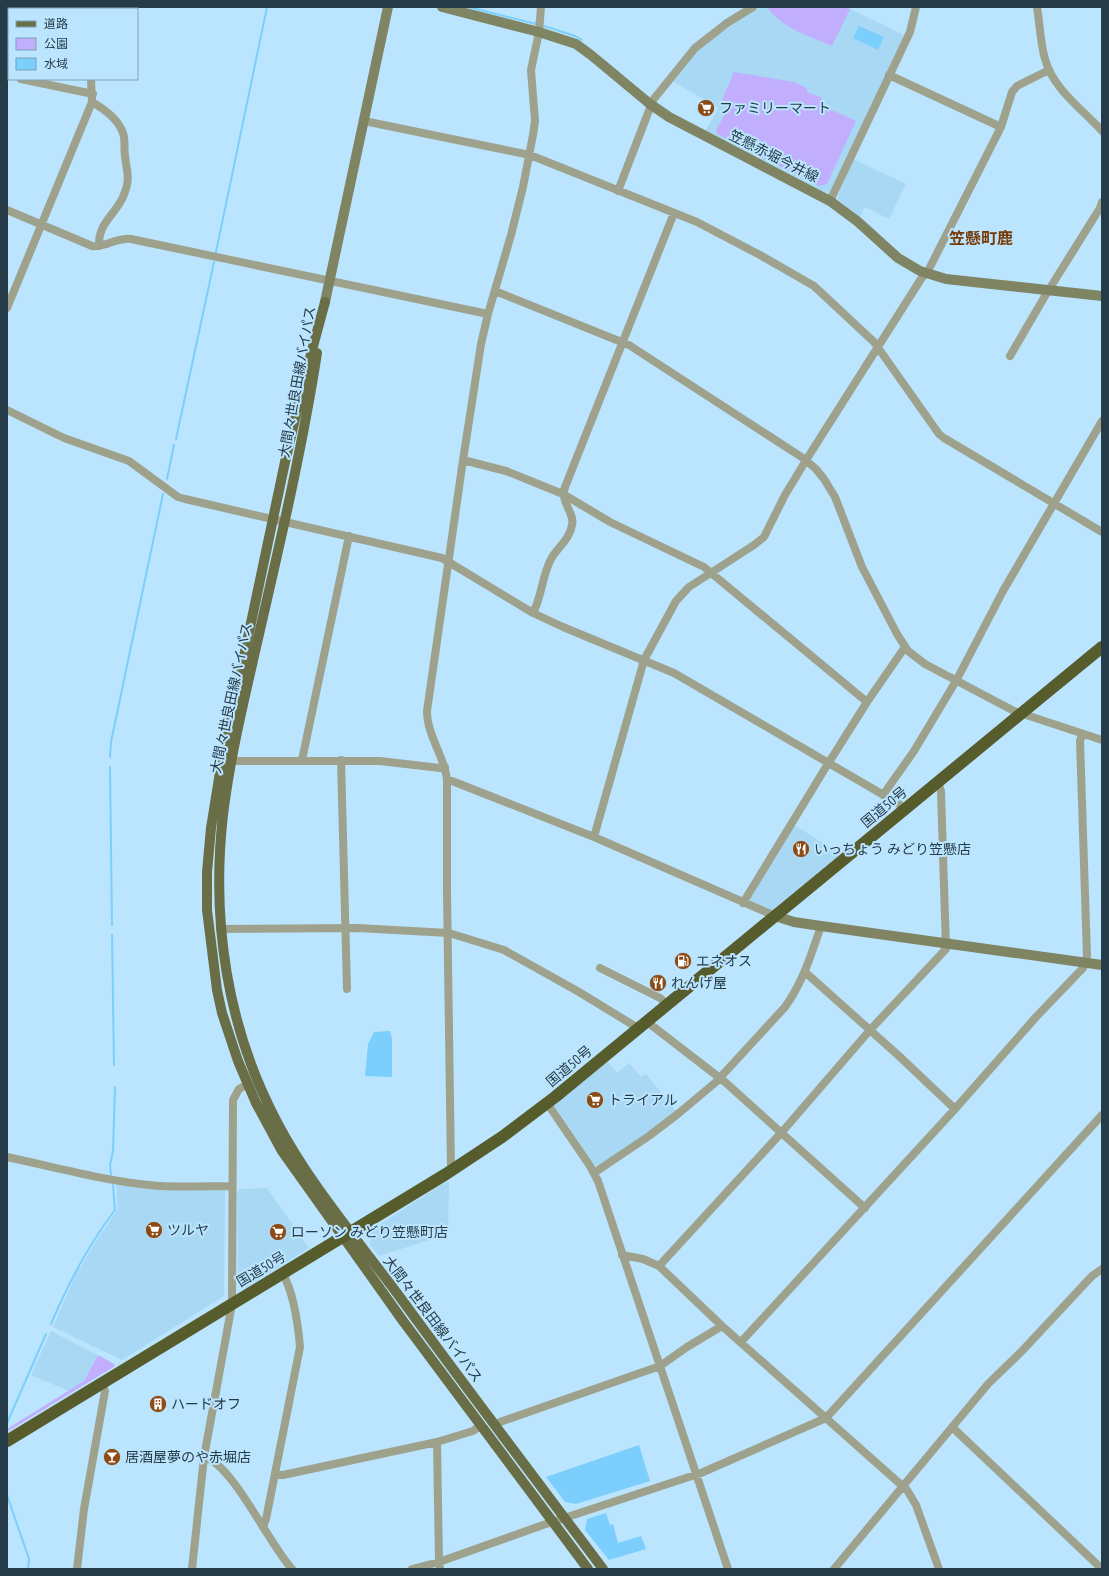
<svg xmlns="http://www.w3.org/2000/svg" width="1109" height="1576" font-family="'PT Sans Narrow','Noto Sans JP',sans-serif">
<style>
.built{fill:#a8d8f4}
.green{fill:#c1affe}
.water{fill:#7ccefc}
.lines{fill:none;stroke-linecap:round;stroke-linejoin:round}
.stream{stroke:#7ccefc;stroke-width:2}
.street{stroke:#9ea28c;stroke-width:8}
.secondary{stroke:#7f8463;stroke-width:10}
.primary{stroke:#696e46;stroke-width:10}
.highway{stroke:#575c2c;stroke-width:12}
.labels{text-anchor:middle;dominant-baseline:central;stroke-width:4;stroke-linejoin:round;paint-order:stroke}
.poi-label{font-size:14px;fill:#263b48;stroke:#bbe5fe;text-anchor:start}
.street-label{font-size:14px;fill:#263b48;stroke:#bbe5fe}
.quarter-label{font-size:16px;font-weight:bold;fill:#743a05;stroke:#bbe5fe}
</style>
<rect width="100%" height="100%" fill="#bbe5fe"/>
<path class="built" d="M761 7H846L904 35 829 194 705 131 719 108 672 81 697 50 739 20Z
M853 159 906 184 889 219 865 207 860 217 837 199Z
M794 825 841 854 772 910H769L750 901 749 900Z
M607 1061 617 1073 629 1063 641 1077 646 1074 677 1112 599 1167 595 1166 554 1105Z
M446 1182 449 1183 448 1234 379 1256 370 1245 371 1230Z
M116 1183 223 1189 225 1191 224 1296 122 1360 53 1327 78 1269H80L94 1244 118 1209Z
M267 1188 309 1248 246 1288 238 1273 237 1192 241 1189Z
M51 1331 98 1355 84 1381 69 1391 31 1375Z"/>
<path class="green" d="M767 7H846L850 9 832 46C809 36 781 28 767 7Z
M734 72 794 82 807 88V92L822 98 821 101 823 106 856 121 827 184 819 186 717 134 716 130 730 105 728 102 722 100Z
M98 1355 114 1364 115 1366 7 1432V1429L84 1381Z"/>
<path class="water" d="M859 26 884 37 878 50 853 38Z
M390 1031 392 1039V1077L365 1076 368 1044 374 1032Z
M639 1445 650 1481 576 1504 565 1502 546 1477Z
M606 1513 610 1525 613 1524 618 1543 641 1536 646 1549 609 1560 585 1530 587 1519Z"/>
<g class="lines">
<path class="stream" d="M468 7 536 24V22
M544 26 575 36 582 40
M216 252 267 7
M176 439 214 262
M167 479 174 445
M110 757 111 742 163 494
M110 767 112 925
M112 935 114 1065
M111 1175 110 1165 113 1151 115 1087
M51 1324C68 1284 88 1245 115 1210L113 1185
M7 1423 46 1334
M7 1495 29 1559 28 1569"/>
<path class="street" d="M83 7 84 9
M1037 7C1040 24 1040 42 1045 59 1053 89 1082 109 1102 131
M889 75 1001 127
M7 76H9
M21 79 93 94
M92 102C106 110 121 121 124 137 125 143 124 150 125 156 127 174 131 178 123 197 115 215 98 223 99 246
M364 121 530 155 697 222 760 255 814 286 874 342 939 434 944 438 1102 532
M618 191 653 100 695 48 727 23 753 7
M830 201 910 32 916 7
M7 210 92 246C105 248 117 237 131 239L488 314
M495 291 629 345 803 458 816 469 824 479 835 497 862 567 897 634 908 651 925 664 1014 711 1102 740
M7 308 92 102 91 79
M1010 356 1045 296 1100 208 1102 202
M7 410 64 438 129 461 178 497 185 499 442 558 533 613 563 627 674 673 899 804 904 810
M463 460 506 471 563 494 610 522 704 567 867 702
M533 613C542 596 542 576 551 559 557 548 570 539 572 525 575 512 560 504 565 487L674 213
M302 760 349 536
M341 760 347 989
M231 761H380L440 768 445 767
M447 779 594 837 775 916
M883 795 914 751 956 681 1003 591 1102 421
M594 837 644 660 676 601 689 587 754 545 764 537 785 495 808 457 921 279 929 269 1001 127 1012 92 1017 86 1049 70
M743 903 826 767 867 702 905 647
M220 929 357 928 449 933 504 950 579 992 638 1028
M600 968 660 998 667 1004
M805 972 899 1056 955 1109
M646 1021 725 1082 865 1208
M547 1103 590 1166 598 1181 728 1569
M7 1157C54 1167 101 1180 149 1185 176 1188 204 1186 231 1186
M451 1171 447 890V779C444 756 427 735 427 711L463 460 481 344 488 314 511 235 523 187 533 135 535 121 531 70 539 32 541 7
M594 1173 649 1136 679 1113 716 1082 785 1007C803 982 811 955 821 926
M622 1255 643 1259 659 1266 722 1326 907 1490 916 1505 939 1569
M659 1266 782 1132 870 1030 946 949 941 791 938 782
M741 1342 955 1109 1036 1017 1083 968 1087 956 1080 741 1082 735
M495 1426 500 1422 660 1366 687 1347 722 1326
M952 1427 1102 1569
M437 1442 439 1562 440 1569
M204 1457C232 1463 270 1546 292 1569
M275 1475H283L437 1442 473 1431 481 1425
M263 1527 266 1519 300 1347C298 1324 294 1294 283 1274
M77 1569 84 1509 105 1391 102 1384
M192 1569 204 1457 232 1304 233 1100 239 1089 248 1084
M412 1569 439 1562 543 1525 701 1473 826 1418 1102 1115
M834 1569 988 1384 1022 1351 1092 1276 1102 1269"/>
<path class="secondary" d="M442 7 539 32 576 44 591 55 650 104 669 117 830 201 857 221 898 258 920 271 946 279 1102 296
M325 302 388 7
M775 916 794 922 821 926 1102 965"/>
<path class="primary" d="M325 302 304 380 285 462 222 760 211 828 207 872V910L217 990 222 1013 238 1061 256 1103 282 1151 403 1321 588 1569
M317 353C302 450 279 547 257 643 244 700 230 757 223 815 211 921 227 1028 277 1122 311 1187 362 1245 405 1304 470 1393 537 1481 603 1569"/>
<path class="highway" d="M7 1441 446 1174 502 1137 555 1097 1102 647"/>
</g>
<defs>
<symbol id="supermarket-disc" viewBox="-11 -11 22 22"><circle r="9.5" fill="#8c4b16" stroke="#bbe5fe"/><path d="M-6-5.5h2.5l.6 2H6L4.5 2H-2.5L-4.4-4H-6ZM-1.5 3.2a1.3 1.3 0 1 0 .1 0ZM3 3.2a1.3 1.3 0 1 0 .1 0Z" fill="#fff"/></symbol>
<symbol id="restaurant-disc" viewBox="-11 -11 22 22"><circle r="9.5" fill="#8c4b16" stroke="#bbe5fe"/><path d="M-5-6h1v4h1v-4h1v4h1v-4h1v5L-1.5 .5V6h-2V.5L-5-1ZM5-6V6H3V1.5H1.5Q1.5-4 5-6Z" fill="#fff"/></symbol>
<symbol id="fuel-disc" viewBox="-11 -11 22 22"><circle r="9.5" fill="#8c4b16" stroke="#bbe5fe"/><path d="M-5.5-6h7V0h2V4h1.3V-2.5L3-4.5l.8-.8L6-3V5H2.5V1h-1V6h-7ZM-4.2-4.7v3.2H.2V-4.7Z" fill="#fff"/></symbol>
<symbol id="building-disc" viewBox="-11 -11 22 22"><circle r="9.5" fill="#8c4b16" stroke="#bbe5fe"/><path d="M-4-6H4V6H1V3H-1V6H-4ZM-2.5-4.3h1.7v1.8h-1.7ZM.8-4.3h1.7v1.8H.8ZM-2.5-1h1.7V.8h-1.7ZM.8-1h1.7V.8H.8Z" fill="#fff"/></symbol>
<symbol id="bar-disc" viewBox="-11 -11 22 22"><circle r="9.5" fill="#8c4b16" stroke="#bbe5fe"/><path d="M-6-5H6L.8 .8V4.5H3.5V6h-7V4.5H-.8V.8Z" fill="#fff"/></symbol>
</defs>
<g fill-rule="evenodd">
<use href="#supermarket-disc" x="696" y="98" width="20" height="20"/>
<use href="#restaurant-disc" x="791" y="839" width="20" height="20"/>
<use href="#fuel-disc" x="673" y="951" width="20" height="20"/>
<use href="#restaurant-disc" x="648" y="973" width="20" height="20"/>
<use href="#supermarket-disc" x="585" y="1090" width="20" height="20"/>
<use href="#supermarket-disc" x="144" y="1220" width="20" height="20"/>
<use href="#supermarket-disc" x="268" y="1222" width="20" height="20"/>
<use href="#building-disc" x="148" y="1394" width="20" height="20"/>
<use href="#bar-disc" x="102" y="1447" width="20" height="20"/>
</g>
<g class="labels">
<g class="poi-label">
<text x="719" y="108">ファミリーマート</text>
<text x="814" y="849">いっちょう みどり笠懸店</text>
<text x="696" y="961">エネオス</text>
<text x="671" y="983">れんげ屋</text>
<text x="608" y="1100">トライアル</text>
<text x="167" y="1230">ツルヤ</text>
<text x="291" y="1232">ローソン みどり笠懸町店</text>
<text x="171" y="1404">ハードオフ</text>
<text x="125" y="1457">居酒屋夢のや赤堀店</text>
</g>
<g class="street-label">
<text transform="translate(774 156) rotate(27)">笠懸赤堀今井線</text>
<text transform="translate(297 382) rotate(-80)">大間々世良田線バイパス</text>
<text transform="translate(231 698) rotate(-78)">大間々世良田線バイパス</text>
<text transform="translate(884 807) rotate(-40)">国道50号</text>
<text transform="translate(569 1066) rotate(-40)">国道50号</text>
<text transform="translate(261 1269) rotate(-31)">国道50号</text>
<text transform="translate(433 1319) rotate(53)">大間々世良田線バイパス</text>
</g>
<g class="quarter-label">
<text x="981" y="238">笠懸町鹿</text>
</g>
</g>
<rect width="1109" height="1576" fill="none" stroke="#263b48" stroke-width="16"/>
<rect x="8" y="8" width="130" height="72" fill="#bbe5fe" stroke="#7fa1b5"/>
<rect x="16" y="21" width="20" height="6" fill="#696e46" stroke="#7fa1b5"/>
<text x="44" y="28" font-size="12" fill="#263b48">道路</text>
<rect x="16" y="38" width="20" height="12" fill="#c1affe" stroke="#7fa1b5"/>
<text x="44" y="48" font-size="12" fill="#263b48">公園</text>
<rect x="16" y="58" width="20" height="12" fill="#7ccefc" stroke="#7fa1b5"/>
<text x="44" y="68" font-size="12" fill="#263b48">水域</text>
</svg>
